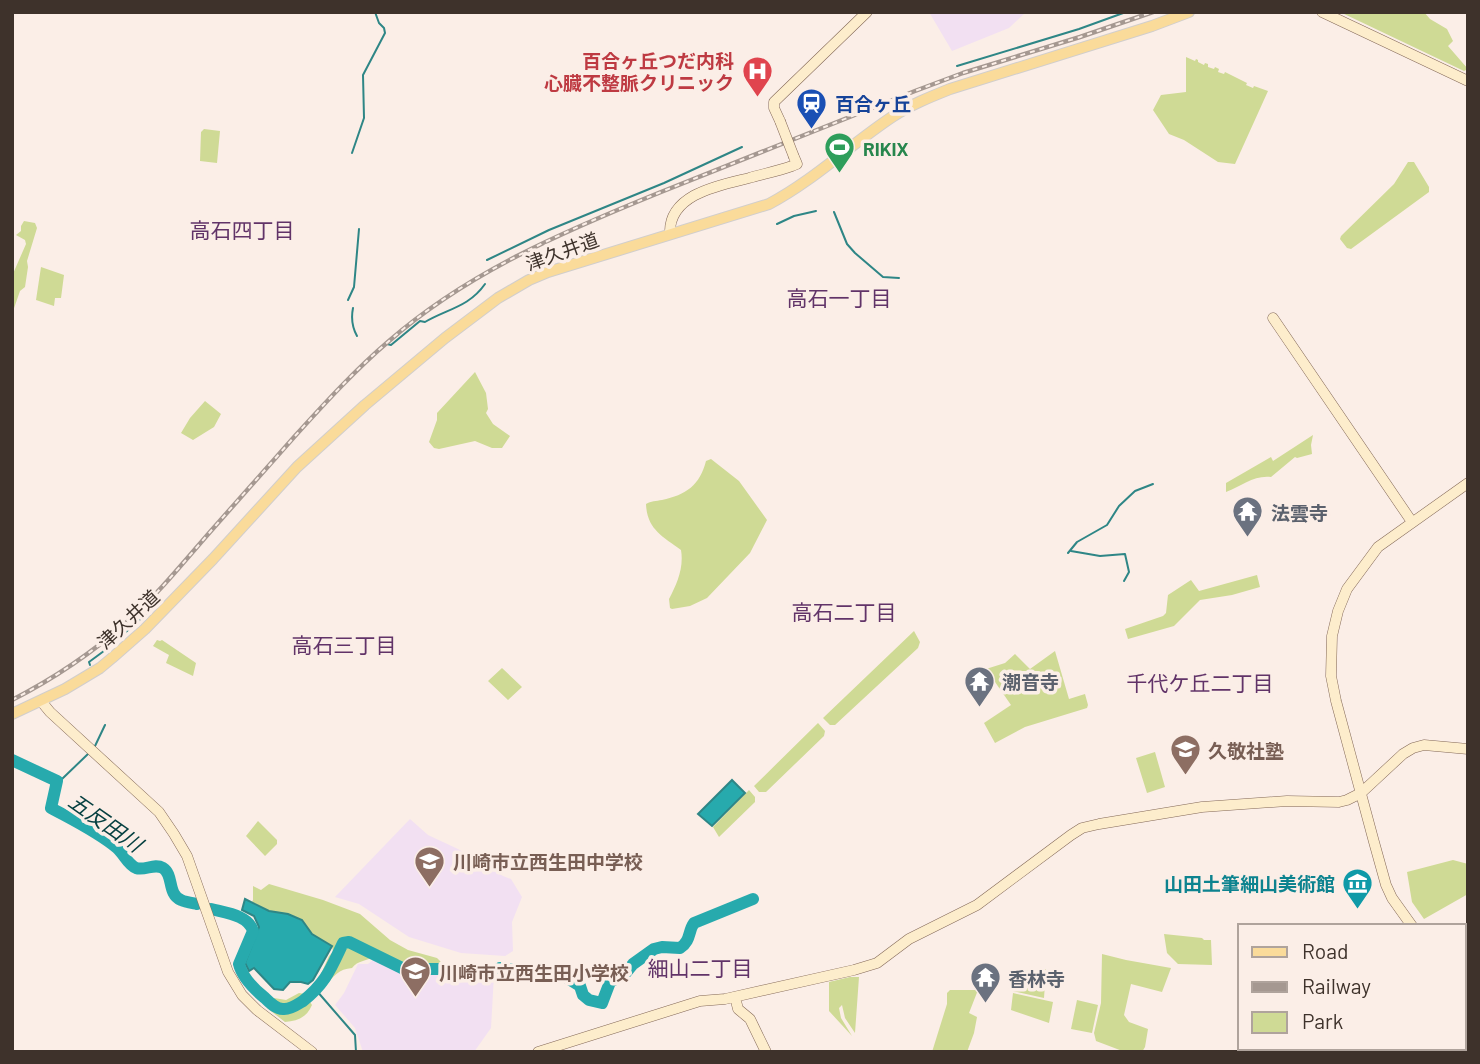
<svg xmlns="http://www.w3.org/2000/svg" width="1480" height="1064" font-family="Barlow,'Noto Sans JP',sans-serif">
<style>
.education{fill:#f2e0f2}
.green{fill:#cfda95}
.water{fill:#27aaad;stroke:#2e8686;stroke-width:2}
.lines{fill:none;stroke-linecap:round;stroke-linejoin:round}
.stream{stroke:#2e8686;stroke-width:2}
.river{stroke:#27aaad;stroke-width:12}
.secondary-casing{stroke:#836858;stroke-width:11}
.primary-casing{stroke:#d1cecc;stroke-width:12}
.secondary{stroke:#fdedcc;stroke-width:10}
.primary{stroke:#fadb9a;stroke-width:10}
.rail-casing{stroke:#a59891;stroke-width:4.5}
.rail{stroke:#fbeee7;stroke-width:2;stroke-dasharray:5;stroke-linecap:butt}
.secondary-bridge-casing{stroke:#836858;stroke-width:11;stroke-linecap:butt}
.secondary-bridge{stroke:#fdedcc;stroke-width:10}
.labels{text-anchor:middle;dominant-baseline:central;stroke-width:7;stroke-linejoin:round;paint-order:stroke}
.health-label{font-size:19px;font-weight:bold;fill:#be3a42;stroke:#fbeee7;text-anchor:end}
.transit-label{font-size:19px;font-weight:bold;fill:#164399;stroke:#fbeee7;text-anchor:start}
.leisure-label{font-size:19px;font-weight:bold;fill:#27864d;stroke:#fbeee7;text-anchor:start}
.street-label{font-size:19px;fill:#3e322b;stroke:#fbeee7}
.worship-label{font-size:19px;font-weight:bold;fill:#5b616d;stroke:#fbeee7;text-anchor:start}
.education-label{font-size:19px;font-weight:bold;fill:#785e54;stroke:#fbeee7;text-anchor:start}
.culture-label{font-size:19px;font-weight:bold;fill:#0d838f;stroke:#fbeee7;text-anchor:end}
.neighbourhood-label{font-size:21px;fill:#613368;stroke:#fbeee7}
.water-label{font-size:21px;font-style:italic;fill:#064041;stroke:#fbeee7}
</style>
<rect width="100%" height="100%" fill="#fbeee7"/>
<path class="education" d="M929 12H1026L1009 28 952 51Z
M410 819 428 835 458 849 503 876 511 879 522 897 512 922 513 951 505 956 461 953 409 937 359 904 335 897Z
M374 959 408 974 443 973 494 975 491 1028 474 1052H363L355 1028 335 1005 344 993 358 964H368Z"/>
<path class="green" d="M1340 12H1424L1430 19 1447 29 1453 41 1448 46 1468 69 1464 71Z
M1186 57 1195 61 1196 59 1198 60V62L1204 65 1205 63 1208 64V67L1214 69 1215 67 1219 69 1218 72 1224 74 1225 72 1247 83 1246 85 1253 88 1254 86 1268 91 1235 164 1218 162 1184 140 1169 134 1153 110 1161 95 1186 92Z
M204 129 220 131 217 163 200 161 201 132Z
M1414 162 1429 187V192L1351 249 1347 248 1340 239 1341 236 1394 184 1408 162Z
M24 221 35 223 37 228 27 261 28 267 25 287 20 291 12 314V276L26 244 25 240 16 235 21 231V226Z
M41 267 64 275 61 298H55L54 306 36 300Z
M475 372 486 393 488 409 486 413 493 424 510 436 502 448H492L475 441 439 449 434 448 429 442 437 420V413Z
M205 401 221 414 214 427 193 440 181 433 190 418Z
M1313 435 1311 445 1312 454 1297 458 1295 457 1271 477C1254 475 1242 486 1226 492V483L1271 457 1273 461Z
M711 459 739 481 767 520 750 553 707 598 690 606 672 609 670 608 669 599C677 584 684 568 681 550 662 536 647 529 646 504 651 501 656 501 662 500 686 495 700 485 706 461Z
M1257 575 1260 587 1232 595 1200 600 1174 626 1128 639 1125 629 1163 616 1166 613 1168 595 1191 580 1199 591Z
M914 631 920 642 918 648 835 725H830L823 718Z
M157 640 160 641 162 640 196 663 193 676 166 663 169 655 153 646Z
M1055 651 1069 699 1085 694 1088 705 1087 708 1025 727 995 743 984 723 1011 705 986 669 1005 663 1015 654 1030 669Z
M502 668 522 687 508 700 488 681Z
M818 723 825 731 824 736 766 792H759L754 786Z
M1155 752 1165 787 1147 793 1136 758Z
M749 790 755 797V802L719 837 713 827Z
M258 821 277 840V844L265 856 246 836Z
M1453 860 1468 864V894L1424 919 1412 902 1407 872Z
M269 884 323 900 360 914 390 940 408 950 437 958 441 962 439 971 409 972 374 956C366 962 358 960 352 968 339 969 333 976 326 986L317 983 329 956 333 952 332 946 312 934 302 920 288 914 269 911 252 902 253 900V886L261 890Z
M1164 934 1202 938 1204 940H1211L1212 965 1178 964 1167 953Z
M1102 954 1126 960 1171 968 1162 992 1131 984 1124 1015 1129 1022 1148 1029 1145 1047 1142 1052H1125L1096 1041 1094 1033 1101 1003Z
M1032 969H1046L1044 998 1013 991V974Z
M850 977H859L855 1033 845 1018 842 1005 839 1008 841 1018 852 1036 829 1011V982Z
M950 990H978L969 1013 977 1017 974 1033 967 1052H932L947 1004V993Z
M299 993 305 994 312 1005C307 1017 298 1021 285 1022L267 1008V1005L274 998 286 1000Z
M1013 993 1053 1002 1049 1023 1011 1010Z
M1077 1000 1098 1005 1092 1033 1071 1029Z"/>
<path class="water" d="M732 780 745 793 712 826 698 814Z
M245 899 269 911 288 914 302 920 312 934 332 946 313 980 308 984 301 982H290L283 990 274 989 254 968 249 971 245 963 259 927 254 916 242 910Z"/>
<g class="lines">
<path class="stream" d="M957 66 1079 29 1126 12
M352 153 364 118 363 75 385 33 384 28 379 23 375 12
M834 212 847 244 855 253 883 277 899 278
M777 224 794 216 816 211
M487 260 549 230 664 183 742 147
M348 300 354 287 359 229
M353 308C351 318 352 327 357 336
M387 344 391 345 420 321 425 322C447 309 469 307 485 284
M1071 551 1100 556 1125 554 1129 572 1124 581
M1068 553 1077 542 1107 525 1119 506 1135 491 1153 484
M90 665 89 662 108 648 157 604 156 598
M95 746 105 725
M57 781 62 779 89 753
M316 990 355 1035 356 1052"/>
<path class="river" d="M12 760 57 781 51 808C73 820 98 832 117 848 124 854 128 865 136 868 145 871 154 863 163 868 174 875 167 894 181 900 185 902 192 903 197 904
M211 909C226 913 248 915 253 931L239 964C242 977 254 989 265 998 270 1003 276 1009 283 1009 290 1010 298 1004 303 1001 326 983 331 968 343 943L349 942 404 969H494
M500 968 564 976 580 986 583 995 589 1000 602 1003 610 982 624 975 633 964 654 949 662 947 680 948C691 941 688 931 694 923L753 899"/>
<defs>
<path id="secondary" d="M1322 12 1468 81
M780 121 774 108V102L867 12
M670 234C668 194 720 185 749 178 763 174 778 171 792 166L797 164 794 157
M1273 318 1412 522
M41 701 50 712 159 812 174 834 187 856 228 972 242 995 257 1010 312 1052
M1412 926 1392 898 1386 885 1374 842 1336 701 1331 676 1332 636 1338 611 1347 589 1378 547 1468 483
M1464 992 1468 998
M735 997 738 1009 750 1019 766 1052
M538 1052 700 1001 725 999 854 970 877 963 909 939 977 905 1071 835 1082 828 1099 824 1202 807 1287 801 1339 802 1347 800 1361 793 1403 754 1413 748 1424 745 1468 749"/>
<path id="primary" d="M12 714 65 689 100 668 112 658 145 629 213 559 297 467 365 405 445 338 498 298 529 280 548 272 769 204C814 180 850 145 892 117 910 105 930 97 950 89L1152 26 1189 12"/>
</defs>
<use href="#secondary" class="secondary-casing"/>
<use href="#primary" class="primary-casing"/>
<use href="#secondary" class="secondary"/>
<use href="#primary" class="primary"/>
<defs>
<path id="rail" d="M12 700C53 679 92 653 127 622 157 595 183 563 210 532 238 500 267 468 295 436 325 403 355 370 389 341 468 272 565 231 661 192 746 158 830 125 915 91L963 73 1080 37 1153 12"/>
</defs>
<use href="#rail" class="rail-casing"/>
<use href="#rail" class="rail"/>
<defs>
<path id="secondary-bridge" d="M780 121 794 157"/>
</defs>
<use href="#secondary-bridge" class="secondary-bridge-casing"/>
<use href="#secondary-bridge" class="secondary-bridge"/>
</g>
<defs>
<symbol id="hospital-pin" viewBox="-11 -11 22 30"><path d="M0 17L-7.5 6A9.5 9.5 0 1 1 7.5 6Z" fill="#e0444e" stroke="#fbeee7"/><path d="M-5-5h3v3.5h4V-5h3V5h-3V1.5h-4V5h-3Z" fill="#fff"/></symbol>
<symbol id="station-pin" viewBox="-11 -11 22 30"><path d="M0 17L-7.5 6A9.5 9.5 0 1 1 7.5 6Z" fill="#1a4fb4" stroke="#fbeee7"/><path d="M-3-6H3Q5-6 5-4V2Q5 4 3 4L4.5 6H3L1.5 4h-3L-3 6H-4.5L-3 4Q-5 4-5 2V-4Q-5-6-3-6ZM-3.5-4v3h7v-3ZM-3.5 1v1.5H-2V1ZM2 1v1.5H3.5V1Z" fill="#fff"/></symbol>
<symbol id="stadium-pin" viewBox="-11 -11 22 30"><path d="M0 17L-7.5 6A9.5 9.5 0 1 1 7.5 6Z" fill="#2e9e5b" stroke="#fbeee7"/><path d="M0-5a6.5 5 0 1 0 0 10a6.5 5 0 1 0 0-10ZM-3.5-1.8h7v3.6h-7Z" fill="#fff"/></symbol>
<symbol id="temple-pin" viewBox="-11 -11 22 30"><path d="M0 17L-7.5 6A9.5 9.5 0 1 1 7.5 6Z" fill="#6b7280" stroke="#fbeee7"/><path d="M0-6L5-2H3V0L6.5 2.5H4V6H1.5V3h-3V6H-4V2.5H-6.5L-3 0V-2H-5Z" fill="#fff"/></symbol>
<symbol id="university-pin" viewBox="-11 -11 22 30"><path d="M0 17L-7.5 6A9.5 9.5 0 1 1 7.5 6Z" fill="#8d6e63" stroke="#fbeee7"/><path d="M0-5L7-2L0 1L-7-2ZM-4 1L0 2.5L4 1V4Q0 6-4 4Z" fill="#fff"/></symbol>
<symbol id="school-pin" viewBox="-11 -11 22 30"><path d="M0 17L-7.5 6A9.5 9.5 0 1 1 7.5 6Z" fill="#8d6e63" stroke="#fbeee7"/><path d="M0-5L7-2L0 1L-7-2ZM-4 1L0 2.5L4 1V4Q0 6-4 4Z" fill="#fff"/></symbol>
<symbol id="museum-pin" viewBox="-11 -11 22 30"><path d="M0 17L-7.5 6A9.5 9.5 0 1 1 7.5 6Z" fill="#0f9aa8" stroke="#fbeee7"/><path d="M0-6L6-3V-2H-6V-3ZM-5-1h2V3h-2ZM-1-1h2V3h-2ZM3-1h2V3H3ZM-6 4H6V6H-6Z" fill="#fff"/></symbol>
</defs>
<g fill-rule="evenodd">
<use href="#hospital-pin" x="740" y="54" width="35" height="47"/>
<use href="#station-pin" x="794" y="86" width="35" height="47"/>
<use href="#stadium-pin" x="822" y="130" width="35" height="47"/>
<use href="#temple-pin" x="1230" y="494" width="35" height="47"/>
<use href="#temple-pin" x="962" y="664" width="35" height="47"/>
<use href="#university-pin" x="1168" y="732" width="35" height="47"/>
<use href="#school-pin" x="412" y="844" width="35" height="47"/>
<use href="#museum-pin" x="1340" y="866" width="35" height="47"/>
<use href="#school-pin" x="398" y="954" width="35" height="47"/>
<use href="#temple-pin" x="968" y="960" width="35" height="47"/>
</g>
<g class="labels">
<g class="health-label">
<text x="734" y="60">百合ヶ丘つだ内科<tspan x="734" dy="22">心臓不整脈クリニック</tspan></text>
</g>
<g class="transit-label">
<text x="835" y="103">百合ヶ丘</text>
</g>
<g class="leisure-label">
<text x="863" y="148">RIKIX</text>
</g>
<g class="street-label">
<text transform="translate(562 251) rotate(-20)">津久井道</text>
<text transform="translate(128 619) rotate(-43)">津久井道</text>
</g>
<g class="worship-label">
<text x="1271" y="512">法雲寺</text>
<text x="1002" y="681">潮音寺</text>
<text x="1008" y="978">香林寺</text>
</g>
<g class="education-label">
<text x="1208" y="750">久敬社塾</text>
<text x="453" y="861">川崎市立西生田中学校</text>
<text x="439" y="972">川崎市立西生田小学校</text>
</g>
<g class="culture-label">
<text x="1335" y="883">山田土筆細山美術館</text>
</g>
<g class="neighbourhood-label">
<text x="242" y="229">高石四丁目</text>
<text x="839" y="297">高石一丁目</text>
<text x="844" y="611">高石二丁目</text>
<text x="344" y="644">高石三丁目</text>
<text x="1200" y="682">千代ケ丘二丁目</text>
<text x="700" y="967">細山二丁目</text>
</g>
<g class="water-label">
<text transform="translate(106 822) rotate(35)">五反田川</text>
</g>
</g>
<rect width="1480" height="1064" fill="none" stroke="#3e322b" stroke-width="28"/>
<rect x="1238" y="924" width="228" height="126" fill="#fbeee7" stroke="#afa39c" stroke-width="2"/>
<rect x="1252" y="947" width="35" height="10" fill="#fadb9a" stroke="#afa39c" stroke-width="2"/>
<text x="1302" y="959" font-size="21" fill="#3e322b">Road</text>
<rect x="1252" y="982" width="35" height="10" fill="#a59891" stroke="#afa39c" stroke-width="2"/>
<text x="1302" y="994" font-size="21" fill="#3e322b">Railway</text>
<rect x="1252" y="1012" width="35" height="21" fill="#cfda95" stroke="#afa39c" stroke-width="2"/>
<text x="1302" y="1029" font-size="21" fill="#3e322b">Park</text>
</svg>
